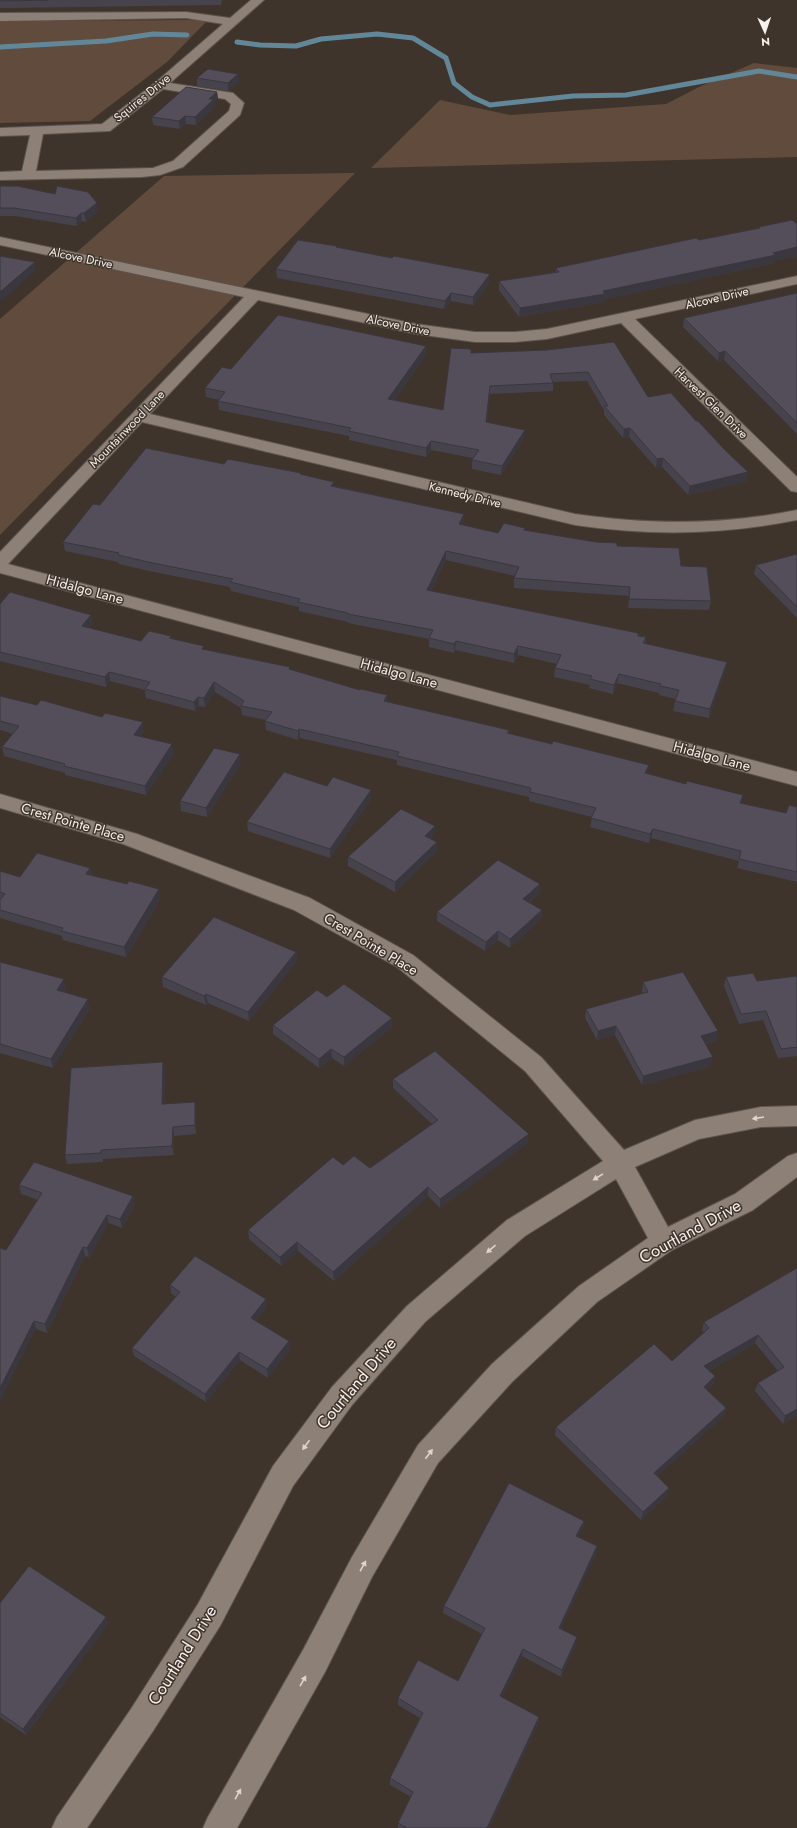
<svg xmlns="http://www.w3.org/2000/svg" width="797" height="1828" font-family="Jost,sans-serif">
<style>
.green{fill:#614b3c}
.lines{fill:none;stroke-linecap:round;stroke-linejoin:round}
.stream{stroke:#628799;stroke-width:5}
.minor-casing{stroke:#5c534c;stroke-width:2}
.minor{fill:#8d8077;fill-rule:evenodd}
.wall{fill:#47434d}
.shaded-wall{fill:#3a373f}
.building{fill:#534e5a;stroke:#3a373f}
.oneway{fill:#dcd4ce}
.labels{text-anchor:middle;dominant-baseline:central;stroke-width:3;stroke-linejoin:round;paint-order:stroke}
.far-street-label{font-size:12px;fill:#f7f0eb;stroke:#3f342c}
.street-label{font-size:14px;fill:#f7f0eb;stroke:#3f342c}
.near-street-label{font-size:17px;fill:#f7f0eb;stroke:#3f342c}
</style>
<rect width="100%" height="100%" fill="#3f342c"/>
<path class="green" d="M208 20 167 62 90 121 0 123V21Z
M754 63 797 68V157L371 168 440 100 510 115 666 104 699 87Z
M355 173 0 535V319L164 176Z"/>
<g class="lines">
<path class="stream" d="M237 42 260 45 296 46 321 39 377 34 413 38 446 58 454 83 472 97 490 105 573 96 626 95 759 71 797 77
M0 47 106 41 153 34 187 35"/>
<defs>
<path id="minor" d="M251 0H264L170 83 233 93 244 103 240 115 183 167 160 175 142 177 0 180V172L22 171 30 135 0 136V128L102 124 156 82 223 24 186 18 0 21V13L186 12 230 18ZM163 89 225 99 231 104 229 111 173 161 153 168 36 171 43 134 110 131Z
M0 237 416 324 475 332H515L547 329 797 276V284L635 319 797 477V492L791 491 621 323 547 339 515 342H475L416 334 258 300 150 414 575 514C651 525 721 525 797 510V520C721 535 651 536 575 525L142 422 8 564 797 772V786L0 573V552L244 297 0 245Z
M0 794 137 834 310 898 413 955 541 1057 624 1150 695 1120 761 1107 797 1106V1126L761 1127 699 1139 635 1167 668 1227 735 1194 788 1156 797 1153V1177L753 1210 672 1250 597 1302 512 1382 438 1463 372 1577 325 1672 237 1828H203L208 1817 303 1650 352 1557 418 1445 492 1364 579 1286 648 1238 616 1179 525 1236 425 1322 352 1405 293 1486 220 1626 153 1731 87 1828H52L57 1817 131 1709 198 1604 273 1466 332 1387 407 1306 507 1220 603 1161 525 1071 397 967 294 910 123 844 0 808Z"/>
</defs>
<use href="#minor" class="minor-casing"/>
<use href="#minor" class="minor"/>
</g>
<path class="wall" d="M0 0H222L221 5 4 8H0Z
M238 74 239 82 228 91 197 86V78Z
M217 92 218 99 214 102 215 107 196 125 186 124 180 129 153 125 152 117Z
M0 186 98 211 86 222 82 221 77 226 15 216H0Z
M797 224V256L775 260 774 263 605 299 604 302 519 317 499 290V281L556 272V268L758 229 759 227Z
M276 269 489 283 473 305 451 301 444 309 277 278Z
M797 293V434L724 360 718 361 683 327 684 318Z
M426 346V355L394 400 443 410 471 353 547 350 648 397 747 481 688 495 662 467 656 468 629 437 623 438 604 415V410L587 381 553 382V391L490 394 487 422 524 438 501 475 472 469V460L473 458 431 450 426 457 349 440V436L219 410 218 401 220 400 206 397 205 388 231 369Z
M224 464 301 474 334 486 464 514V523L463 525 498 533 525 528V530L617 546 681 566 711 601 709 610 628 608 629 596 514 588V578L515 576 446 560 431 591 646 637 645 644 725 671 709 718 673 711 675 701 676 699 659 695V693L617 683 613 694 589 688 590 685 554 677 555 668 557 664 518 655 514 663 455 650 454 653 429 647V639L348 623V622L299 611V607L231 591 230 587 149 571 119 564 118 562 65 551 63 542 100 505Z
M797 554V618L754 574 756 565Z
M0 604 91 615 92 624 89 628 141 641 171 636V638L204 649 290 667V670L360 690 387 695V702L509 730V734L686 784 743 795 741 803 786 813 797 807V882L737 868 739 861 651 838 649 843 590 827 592 817 529 801V797L397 765V760L300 738 298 740 266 730 265 721 266 720 242 715 241 708 215 692 205 707 199 706 195 711 146 698 145 690 110 681 106 687 0 661Z
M0 696 144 731 140 737 174 754 146 795 65 775V773L4 756 2 747 13 734 0 730Z
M241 763 207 817 181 811 180 801Z
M327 786 371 790V799L330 858 248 831 247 822Z
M434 835 431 839 437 851 395 892 348 866V857Z
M90 868 92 875 161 898 126 957 63 940 62 936 0 918V871L20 877Z
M540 884 539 894 529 903 542 910 541 919 510 948 498 940 485 951 437 921V912Z
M296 952 297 961 249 1021 208 1003 206 1005 163 987 162 977Z
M0 962 66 988 64 992 90 1008 53 1068 0 1053Z
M797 976V1056L778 1058 763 1020 739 1024 724 986 726 977 757 981Z
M643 982 717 1040 705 1044 711 1066 642 1085 615 1035 597 1040 585 1018 586 1009 643 993 642 991Z
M392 1018V1027L344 1066 332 1058 319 1068 273 1034V1025Z
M165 1071 164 1104 196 1111V1134L174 1136V1155L103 1159V1162L67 1164 65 1155Z
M393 1079 528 1143 440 1208 428 1196 334 1281 298 1251 281 1266 249 1239 248 1230 343 1165 370 1168 432 1124 393 1088Z
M19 1185 133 1196 135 1205 122 1228 109 1223 89 1257 85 1256 47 1333 36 1329 6 1250 38 1200 21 1194Z
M797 1268V1415L783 1424 755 1391 758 1383 778 1371 755 1343 709 1371 715 1376 713 1385 707 1390 726 1408 724 1416 657 1476 669 1488 667 1496 641 1520 555 1435 556 1427 672 1361 704 1333 702 1330 704 1322Z
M170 1285 266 1299 267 1307 256 1321 289 1341 290 1349 268 1378 240 1360 206 1402 134 1356 132 1348 176 1297 171 1293Z
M584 1521 583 1528 578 1537 597 1546 596 1554 561 1628 576 1644 561 1677 522 1656 502 1698 539 1717 538 1724 489 1828H398V1823L411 1797 390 1785V1778L420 1718 398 1705V1698L458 1681 482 1634 443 1613 444 1606Z
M0 1603 106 1617 108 1624 26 1735 0 1717Z"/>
<path class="shaded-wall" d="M238 74 239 82 228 91V83Z
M217 92 218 99 214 102 215 107 196 125 195 117 209 99Z
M185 116 186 124 180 129 179 121Z
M97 203 98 211 86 222 84 213Z
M81 213 82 221 77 226 76 218Z
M797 247V256L775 260 774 263 605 299 604 302 519 317 520 308 603 291Z
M35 262 36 270 0 302V292Z
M490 274 489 283 473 305V297Z
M451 293V301L444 309 445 301Z
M426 346V355L388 408V399Z
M725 351 724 360 718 361 719 353Z
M490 386V394L486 430V422Z
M630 428 629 437 623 438 624 429Z
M525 430 524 438 501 475 502 466Z
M431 441V450L426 457V448Z
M663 458 662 467 656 468 657 459Z
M748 472 747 481 688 495 690 486Z
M464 514V523L459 533V524Z
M446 551V560L427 599V590Z
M91 615 92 624 84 635 82 626Z
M456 641 455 650 454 653V644Z
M518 646V655L514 663V654Z
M727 662 725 671 709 718 710 709Z
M109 672 110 681 106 687 105 677Z
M619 674 617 683 613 694 614 685Z
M214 682 215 692 205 707 204 698Z
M387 695V704L384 701Z
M198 697 199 706 195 711 194 702Z
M143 722 144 731 135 744 134 735Z
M299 729 300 738 298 740V731Z
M172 744 174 754 146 795 145 786Z
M240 754 241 763 207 817 206 808Z
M649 765 648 774 645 773Z
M371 790V799L330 858V849Z
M435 826 434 835 425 845V836Z
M653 829 651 838 649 843 650 834Z
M437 842V851L395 892V882Z
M90 868 92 877 86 874Z
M540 884 539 894 523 908V899Z
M159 889 161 898 126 957 124 947Z
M542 910 541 919 510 948V939Z
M498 931V940L485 951 486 942Z
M296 952 297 961 249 1021 248 1012Z
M64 979 66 988 59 999 57 990Z
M206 994 208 1003 206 1005 204 996Z
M88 999 90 1008 53 1068 51 1059Z
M392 1018V1027L344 1066V1057Z
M616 1026 615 1035 597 1040 598 1031Z
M718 1031 717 1040 699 1045 701 1036Z
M331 1049 332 1058 319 1068V1059Z
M713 1057 711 1066 642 1085 643 1076Z
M163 1062 165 1071 164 1113 162 1104Z
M195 1102 196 1111V1134L195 1125Z
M173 1127 174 1136V1155L172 1146Z
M529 1134 528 1143 440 1208V1199Z
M428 1187V1196L334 1281 333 1272Z
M133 1196 135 1205 122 1228 120 1219Z
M107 1215 109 1223 89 1257 87 1248Z
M297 1242 298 1251 281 1266 280 1257Z
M83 1247 85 1256 47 1333 45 1324Z
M266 1299 267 1307 252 1326 251 1318Z
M34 1321 36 1329 0 1402V1388Z
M758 1335 755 1343 702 1375 704 1366Z
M289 1341 290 1349 268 1378 267 1369Z
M239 1352 240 1360 206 1402 205 1394Z
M715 1376 713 1385 702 1395 704 1387Z
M726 1408 724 1416 652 1481 654 1473Z
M797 1409V1415L783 1424 785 1416Z
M669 1488 667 1496 641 1520 643 1512Z
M584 1521 583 1528 575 1543 576 1536Z
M597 1546 596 1554 558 1635 559 1628Z
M106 1617 108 1624 26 1735 23 1729Z
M577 1637 576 1644 561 1677 562 1670Z
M523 1649 522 1656 500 1703V1696Z
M539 1717 538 1724 489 1828H487Z"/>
<path class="building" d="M0 0H48L3 1Z
M208 69 238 74 228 83 197 78Z
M186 87 217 92 209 99H214L195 117 185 116 179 121 152 117Z
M0 186H17L55 194 57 186 88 192 97 203 84 213H81L76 218 14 208H0Z
M792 220 797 224V247L773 253 776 255 603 291 605 294 520 308 499 281 559 272 556 268 696 238 699 240 760 228 759 227Z
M298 240 337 246 336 247 392 258 394 256 490 274 473 297 451 293 445 301 276 269Z
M0 256 35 262 0 292Z
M797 293V423L725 351 719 353 684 318Z
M278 315 426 346 388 399 443 410 451 348 471 349V353L547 350 614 342 648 397 671 393 696 421H698L724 449 748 472 690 486 663 458 657 459 630 428 624 429 604 406H608L588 372 550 374 553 383 490 386 486 422 525 430 502 466 472 460 479 450 431 441 426 448 349 431 351 428 218 401 225 392 205 388 222 367 231 369Z
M146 448 224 464 228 459 301 473 300 474 334 482 331 486 464 514 459 524 498 533 504 523 525 528 524 530 596 542 617 543V546L679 548 681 566 707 567 711 601 629 599 630 587 514 578 519 567 446 551 427 590 638 633V636L646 637 643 643 727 662 710 709 675 701 679 690 660 686 661 684 619 674 614 685 590 679 592 676 555 668 561 655 518 646 514 654 456 641 454 644 429 638 433 630 348 614V613L298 602 300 599 230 582 233 579 148 562 118 555 119 553 63 542 93 504 100 505Z
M797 554V607L756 565Z
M10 592 91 615 82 626 141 641 149 631 171 636 169 638 204 646 202 649 290 667 289 669 360 690 361 689 387 695 384 701 509 730 507 733 552 744 553 741 649 765 645 773 686 784 687 781 743 795 740 803 786 813 789 805 797 807V872L739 859 741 851 653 829 650 834 591 818 596 808 530 792 531 788 397 756 399 752 299 729 298 731 265 721 272 712 241 706 244 701 214 682 204 698 198 697 194 702 145 689 150 682 109 672 105 677 0 652V604Z
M0 696 37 705 41 700 102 717 105 713 143 722 134 735 172 744 145 786 64 766 65 764 2 747 19 726 0 721Z
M214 748 240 754 206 808 180 801Z
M284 772 327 786 333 777 371 790 330 849 247 822Z
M401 809 435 826 425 836 437 842 395 882 348 857Z
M37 853 90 868 86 874 127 884 129 881 159 889 124 947 61 931 63 928 0 910V900L5 894 0 892V871L20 877Z
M498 860 540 884 523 899 542 910 510 939 498 931 486 942 437 912Z
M214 917 296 952 248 1012 206 994 204 996 162 977Z
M0 962 64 979 57 990 88 999 51 1059 0 1044Z
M683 972 718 1031 701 1036 713 1057 643 1076 616 1026 598 1031 586 1009 648 992 643 982Z
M753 973 757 981 797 976V1047L781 1049 766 1011 741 1014 726 977Z
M344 984 392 1018 344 1057 331 1049 319 1059 273 1025 317 990 327 997Z
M435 1051 529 1134 440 1199 428 1187 333 1272 297 1242 280 1257 248 1230 333 1157 343 1165 354 1156 370 1168 438 1120 393 1079Z
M163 1062 162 1104 195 1102V1125L173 1127 172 1146 101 1150V1153L65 1155 71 1068Z
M34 1162 133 1196 120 1219 107 1215 87 1248 83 1247 45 1324 34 1321 0 1388V1248L6 1250 42 1193 19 1185Z
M195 1256 266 1299 251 1318 289 1341 267 1369 239 1352 205 1394 132 1348 180 1292 170 1285Z
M797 1268V1409L785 1416 758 1383 784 1367 758 1335 704 1366 715 1376 704 1387 726 1408 654 1473 669 1488 643 1512 556 1427 654 1344 672 1361 709 1328 704 1322Z
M509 1483 584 1521 576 1536 597 1546 559 1628 577 1637 562 1670 523 1649 500 1696 539 1717 487 1828H407L398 1823 413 1792 390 1778 423 1713 398 1698 418 1660 458 1681 485 1628 444 1606Z
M29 1566 106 1617 23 1729 0 1713V1603Z"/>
<defs><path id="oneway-solid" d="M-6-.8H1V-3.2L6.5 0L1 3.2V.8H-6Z"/></defs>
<g class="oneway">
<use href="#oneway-solid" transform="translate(758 1118) rotate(171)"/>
<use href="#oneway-solid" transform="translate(598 1177) rotate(148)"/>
<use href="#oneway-solid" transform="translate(491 1249) rotate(139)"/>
<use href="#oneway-solid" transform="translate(306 1445) rotate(126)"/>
<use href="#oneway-solid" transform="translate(429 1454) rotate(-53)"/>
<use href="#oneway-solid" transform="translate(363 1566) rotate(-61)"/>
<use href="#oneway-solid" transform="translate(303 1681) rotate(-60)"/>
<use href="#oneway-solid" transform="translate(238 1794) rotate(-61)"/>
</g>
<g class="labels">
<g class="far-street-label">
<text transform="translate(142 98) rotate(-39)">Squires Drive</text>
<text transform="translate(81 258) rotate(12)">Alcove Drive</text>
<text transform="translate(717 298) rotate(-13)">Alcove Drive</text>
<text transform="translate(398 325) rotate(12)">Alcove Drive</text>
<text transform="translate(711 403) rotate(44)">Harvest Glen Drive</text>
<text transform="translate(127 429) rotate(-46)">Mountainwood Lane</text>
<text transform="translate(465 495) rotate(14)">Kennedy Drive</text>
</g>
<g class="street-label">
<text transform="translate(85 589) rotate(15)">Hidalgo Lane</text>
<text transform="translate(399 673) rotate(15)">Hidalgo Lane</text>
<text transform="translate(712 756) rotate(15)">Hidalgo Lane</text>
<text transform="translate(73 822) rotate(16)">Crest Pointe Place</text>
<text transform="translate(371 944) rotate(31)">Crest Pointe Place</text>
</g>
<g class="near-street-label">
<text transform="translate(690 1231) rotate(-29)">Courtland Drive</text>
<text transform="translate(356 1383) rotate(-50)">Courtland Drive</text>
<text transform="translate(182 1655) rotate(-58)">Courtland Drive</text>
</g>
</g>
<g transform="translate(765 32) rotate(177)" stroke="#3f342c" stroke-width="3" paint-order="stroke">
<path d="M0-3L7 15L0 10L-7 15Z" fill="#f7f0eb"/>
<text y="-6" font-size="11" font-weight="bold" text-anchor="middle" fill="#f7f0eb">N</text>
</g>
</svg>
